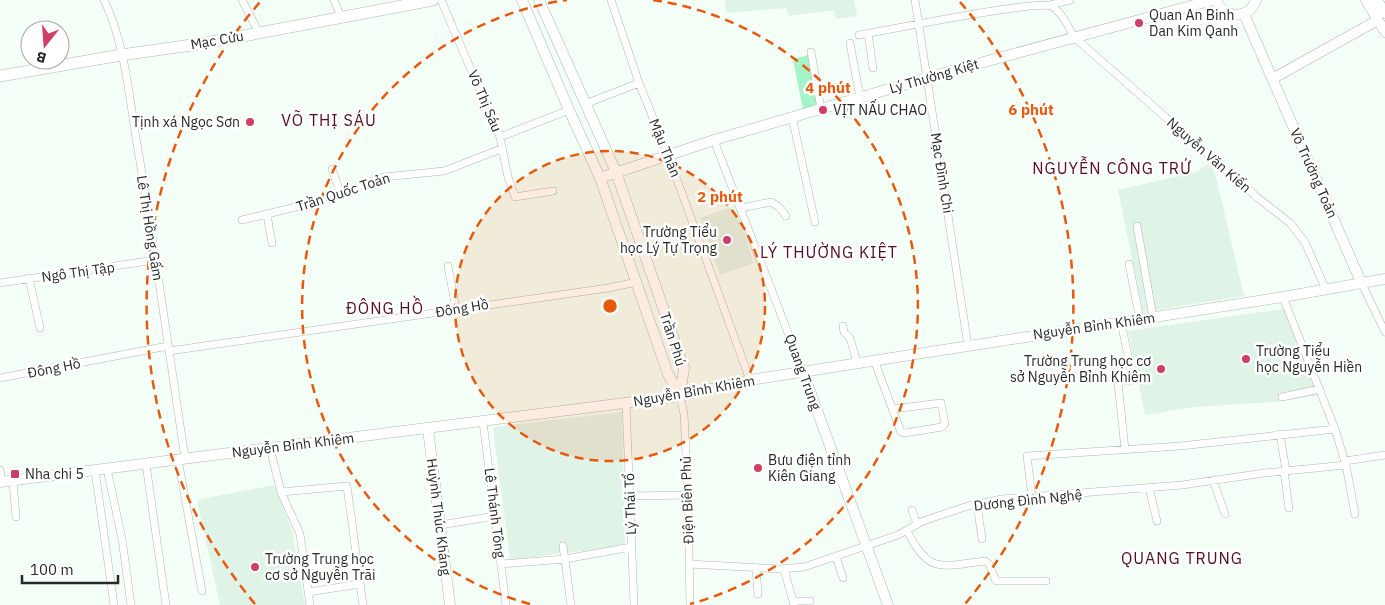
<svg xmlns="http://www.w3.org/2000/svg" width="1385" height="605" font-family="'IBM Plex Sans',sans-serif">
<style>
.built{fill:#e0f3e7}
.green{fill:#a5f4c7}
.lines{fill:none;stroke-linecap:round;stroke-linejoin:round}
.street-casing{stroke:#adb8b1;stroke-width:8}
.secondary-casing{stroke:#adb8b1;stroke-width:11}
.primary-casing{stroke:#adb8b1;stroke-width:12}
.street{stroke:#fff;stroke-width:7}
.secondary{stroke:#fff;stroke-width:10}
.primary{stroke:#fff;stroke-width:11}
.ring{fill:none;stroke:#e8590c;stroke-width:2.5;stroke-dasharray:9 6}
.poi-dot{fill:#ce3f65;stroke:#fff;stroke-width:2}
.labels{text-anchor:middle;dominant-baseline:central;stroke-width:5;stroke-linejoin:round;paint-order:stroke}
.poi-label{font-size:14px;fill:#262a27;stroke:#fff;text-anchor:start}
.street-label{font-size:14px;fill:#262a27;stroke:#fff}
.quarter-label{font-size:16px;letter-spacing:1px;fill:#530f23;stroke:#fff}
.centre{fill:#e8590c;stroke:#fff;stroke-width:2.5}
.ring-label{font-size:15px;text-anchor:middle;font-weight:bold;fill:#e8590c;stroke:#fff;stroke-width:5;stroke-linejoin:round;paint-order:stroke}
</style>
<rect width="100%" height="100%" fill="#f3fff7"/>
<path class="built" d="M725 0H854L857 16 836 19 834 10 789 16 786 8 726 13Z
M1210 163 1215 173 1244 296 1143 312 1118 190 1196 172Z
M735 206 754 263 720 275 700 218Z
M1289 308 1320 395 1273 402 1193 407 1145 415 1128 331Z
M622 412 625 542 623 546 510 560 493 427Z
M274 485 292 530 305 605H220L197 500Z"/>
<path class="green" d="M809 55 817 104 803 109 793 59Z"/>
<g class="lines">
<defs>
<path id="street" d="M104 0C125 43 129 96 137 144 155 248 169 353 185 458
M242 0 259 33
M334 0 341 17
M441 0 500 137 508 177 515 197 553 191
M611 0 639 83 668 155 750 380
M915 0 968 346
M1050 5 1070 0
M868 33 873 68
M859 35C889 30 1033 0 1051 6 1062 12 1068 26 1074 37L1258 198 1290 223 1305 242 1325 288
M850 43 860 98
M811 52 821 109
M585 104 639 83
M792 117 815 222
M500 137 569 110
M714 140 803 372
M332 169 340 192
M741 208 771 202 779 207 786 216
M267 215 272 243
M242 220 308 204 384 177 444 171 501 149
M1137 226 1153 317
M1129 264 1140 320
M448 266 456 309
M29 278 40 328
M1361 282 1385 332
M0 283 155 260
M1283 297 1335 429 1346 465 1355 514
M1121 322 1133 380 1118 382 1125 450
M843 326 844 332 850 338 857 363
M169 351 608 288 637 282
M874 360 901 432 905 433 942 427 945 424 941 403 893 409
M0 378 168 346
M680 396 684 414 688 495 690 605
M1282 397 1320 389
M626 403 634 605
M483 422 506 605
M1280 434 1286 471
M270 448 281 492 300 534 310 605
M178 459 202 591
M1345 461 1385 455
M146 464 166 605
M107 469 122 539 131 605
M0 470 2 482
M95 470 114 605
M1284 471 1289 508
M1213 480 1225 514
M13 481 16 517
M1149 488 1157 521
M281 492 347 486 363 605
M630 496 688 495
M1032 497 1027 456 1180 446 1335 429
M977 504 982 539
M912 510 917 524
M440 525 495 516
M907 531C930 575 940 566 985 561L989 564 996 581H1046
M563 546 571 605
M836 557 843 578
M501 564 565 559 631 547
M689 564 781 569 804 567 898 535 923 521 968 506 1002 499 1182 485 1264 473 1346 465
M756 568 758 594
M784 569 794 605
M308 592 360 584
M793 601H810"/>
<path id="secondary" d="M522 0 569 110 600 178 668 374 680 396
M539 0 616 172 684 368 680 396
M1216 0C1224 19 1249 20 1256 0
M1366 0 1385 32
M1377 0 1385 13
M1244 14 1361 282
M1272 79 1378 20
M600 178 714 140 958 69 1213 0
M803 372 888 605
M428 429 450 605
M0 482 680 396 750 380 1283 297 1385 279"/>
<path id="primary" d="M0 76 121 55 206 43 433 0"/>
</defs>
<use href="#street" class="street-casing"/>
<use href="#secondary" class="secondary-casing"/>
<use href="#primary" class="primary-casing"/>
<use href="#street" class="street"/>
<use href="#secondary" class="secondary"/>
<use href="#primary" class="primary"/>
</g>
<circle cx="610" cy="306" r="155" fill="#e8590c" fill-opacity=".12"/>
<g class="ring">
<circle cx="610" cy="306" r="155"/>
<path d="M530 604A309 309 0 0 1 567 0M653 0A309 309 0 0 1 690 604"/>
<path d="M255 604A464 464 0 0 1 260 2M960 2A464 464 0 0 1 965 604"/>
</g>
<g class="poi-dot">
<circle cx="1139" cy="23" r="5"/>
<circle cx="823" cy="110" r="5"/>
<circle cx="250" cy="122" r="5"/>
<circle cx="727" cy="240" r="5"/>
<circle cx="1246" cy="359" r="5"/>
<circle cx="1161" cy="369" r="5"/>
<circle cx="758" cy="468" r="5"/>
<rect x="10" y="469" width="10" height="10" rx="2.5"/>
<circle cx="255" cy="567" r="5"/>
</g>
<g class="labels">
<g class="poi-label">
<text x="1149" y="15">Quan An Binh<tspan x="1149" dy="16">Dan Kim Qanh</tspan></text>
<text x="833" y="110">VỊT NẤU CHAO</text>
<text x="240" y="122" text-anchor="end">Tịnh xá Ngọc Sơn</text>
<text x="717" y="232" text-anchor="end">Trường Tiểu<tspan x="717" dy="16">học Lý Tự Trọng</tspan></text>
<text x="1256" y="351">Trường Tiểu<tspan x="1256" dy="16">học Nguyễn Hiền</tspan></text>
<text x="1151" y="361" text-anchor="end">Trường Trung học cơ<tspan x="1151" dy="16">sở Nguyễn Bỉnh Khiêm</tspan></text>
<text x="768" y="460">Bưu điện tỉnh<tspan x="768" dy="16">Kiên Giang</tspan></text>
<text x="25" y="474">Nha chi 5</text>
<text x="265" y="559">Trường Trung học<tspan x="265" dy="16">cơ sở Nguyễn Trãi</tspan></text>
</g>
<g class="street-label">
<text transform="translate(217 40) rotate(-10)">Mạc Cửu</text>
<text transform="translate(934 76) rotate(-16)">Lý Thường Kiệt</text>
<text transform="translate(485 101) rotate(67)">Võ Thị Sáu</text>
<text transform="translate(665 148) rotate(68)">Mậu Thân</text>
<text transform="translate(1209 155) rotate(41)">Nguyễn Văn Kiến</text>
<text transform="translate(942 173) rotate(81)">Mạc Đĩnh Chi</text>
<text transform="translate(1314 173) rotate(66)">Võ Trường Toản</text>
<text transform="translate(343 192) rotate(-18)">Trần Quốc Toản</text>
<text transform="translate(150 228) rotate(81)">Lê Thị Hồng Gấm</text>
<text transform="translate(78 272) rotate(-8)">Ngô Thị Tập</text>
<text transform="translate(462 308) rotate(-9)">Đông Hồ</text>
<text transform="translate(1094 326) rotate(-8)">Nguyễn Bỉnh Khiêm</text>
<text transform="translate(673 339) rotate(72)">Trần Phú</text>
<text transform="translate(54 368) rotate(-11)">Đông Hồ</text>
<text transform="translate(803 372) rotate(70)">Quang Trung</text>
<text transform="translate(694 391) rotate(-10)">Nguyễn Bỉnh Khiêm</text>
<text transform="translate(293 445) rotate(-7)">Nguyễn Bỉnh Khiêm</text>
<text transform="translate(687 500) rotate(-92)">Điện Biên Phủ</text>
<text transform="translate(1028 500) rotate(-6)">Dương Đình Nghệ</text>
<text transform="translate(630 504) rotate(-92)">Lý Thái Tổ</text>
<text transform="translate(495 513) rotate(83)">Lê Thánh Tông</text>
<text transform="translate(439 517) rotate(83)">Huỳnh Thúc Kháng</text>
</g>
<g class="quarter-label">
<text x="329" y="120">VÕ THỊ SÁU</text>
<text x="1112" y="168">NGUYỄN CÔNG TRỨ</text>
<text x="829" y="252">LÝ THƯỜNG KIỆT</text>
<text x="385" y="308">ĐÔNG HỒ</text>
<text x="1182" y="558">QUANG TRUNG</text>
</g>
</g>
<circle cx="610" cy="306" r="8" class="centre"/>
<g class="ring-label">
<text x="828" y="93">4 phút</text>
<text x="1031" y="115">6 phút</text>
<text x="720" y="202">2 phút</text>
</g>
<g transform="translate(45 45) rotate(197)"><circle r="24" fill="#ffffff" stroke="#a8aaa9"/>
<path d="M0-4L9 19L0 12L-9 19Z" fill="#ce3f65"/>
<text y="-8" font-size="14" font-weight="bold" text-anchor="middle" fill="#262a27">B</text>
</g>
<path d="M22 575v8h96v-8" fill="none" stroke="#262a27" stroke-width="2.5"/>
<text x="30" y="575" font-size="15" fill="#262a27" stroke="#ffffff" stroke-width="4" paint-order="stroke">100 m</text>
</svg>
